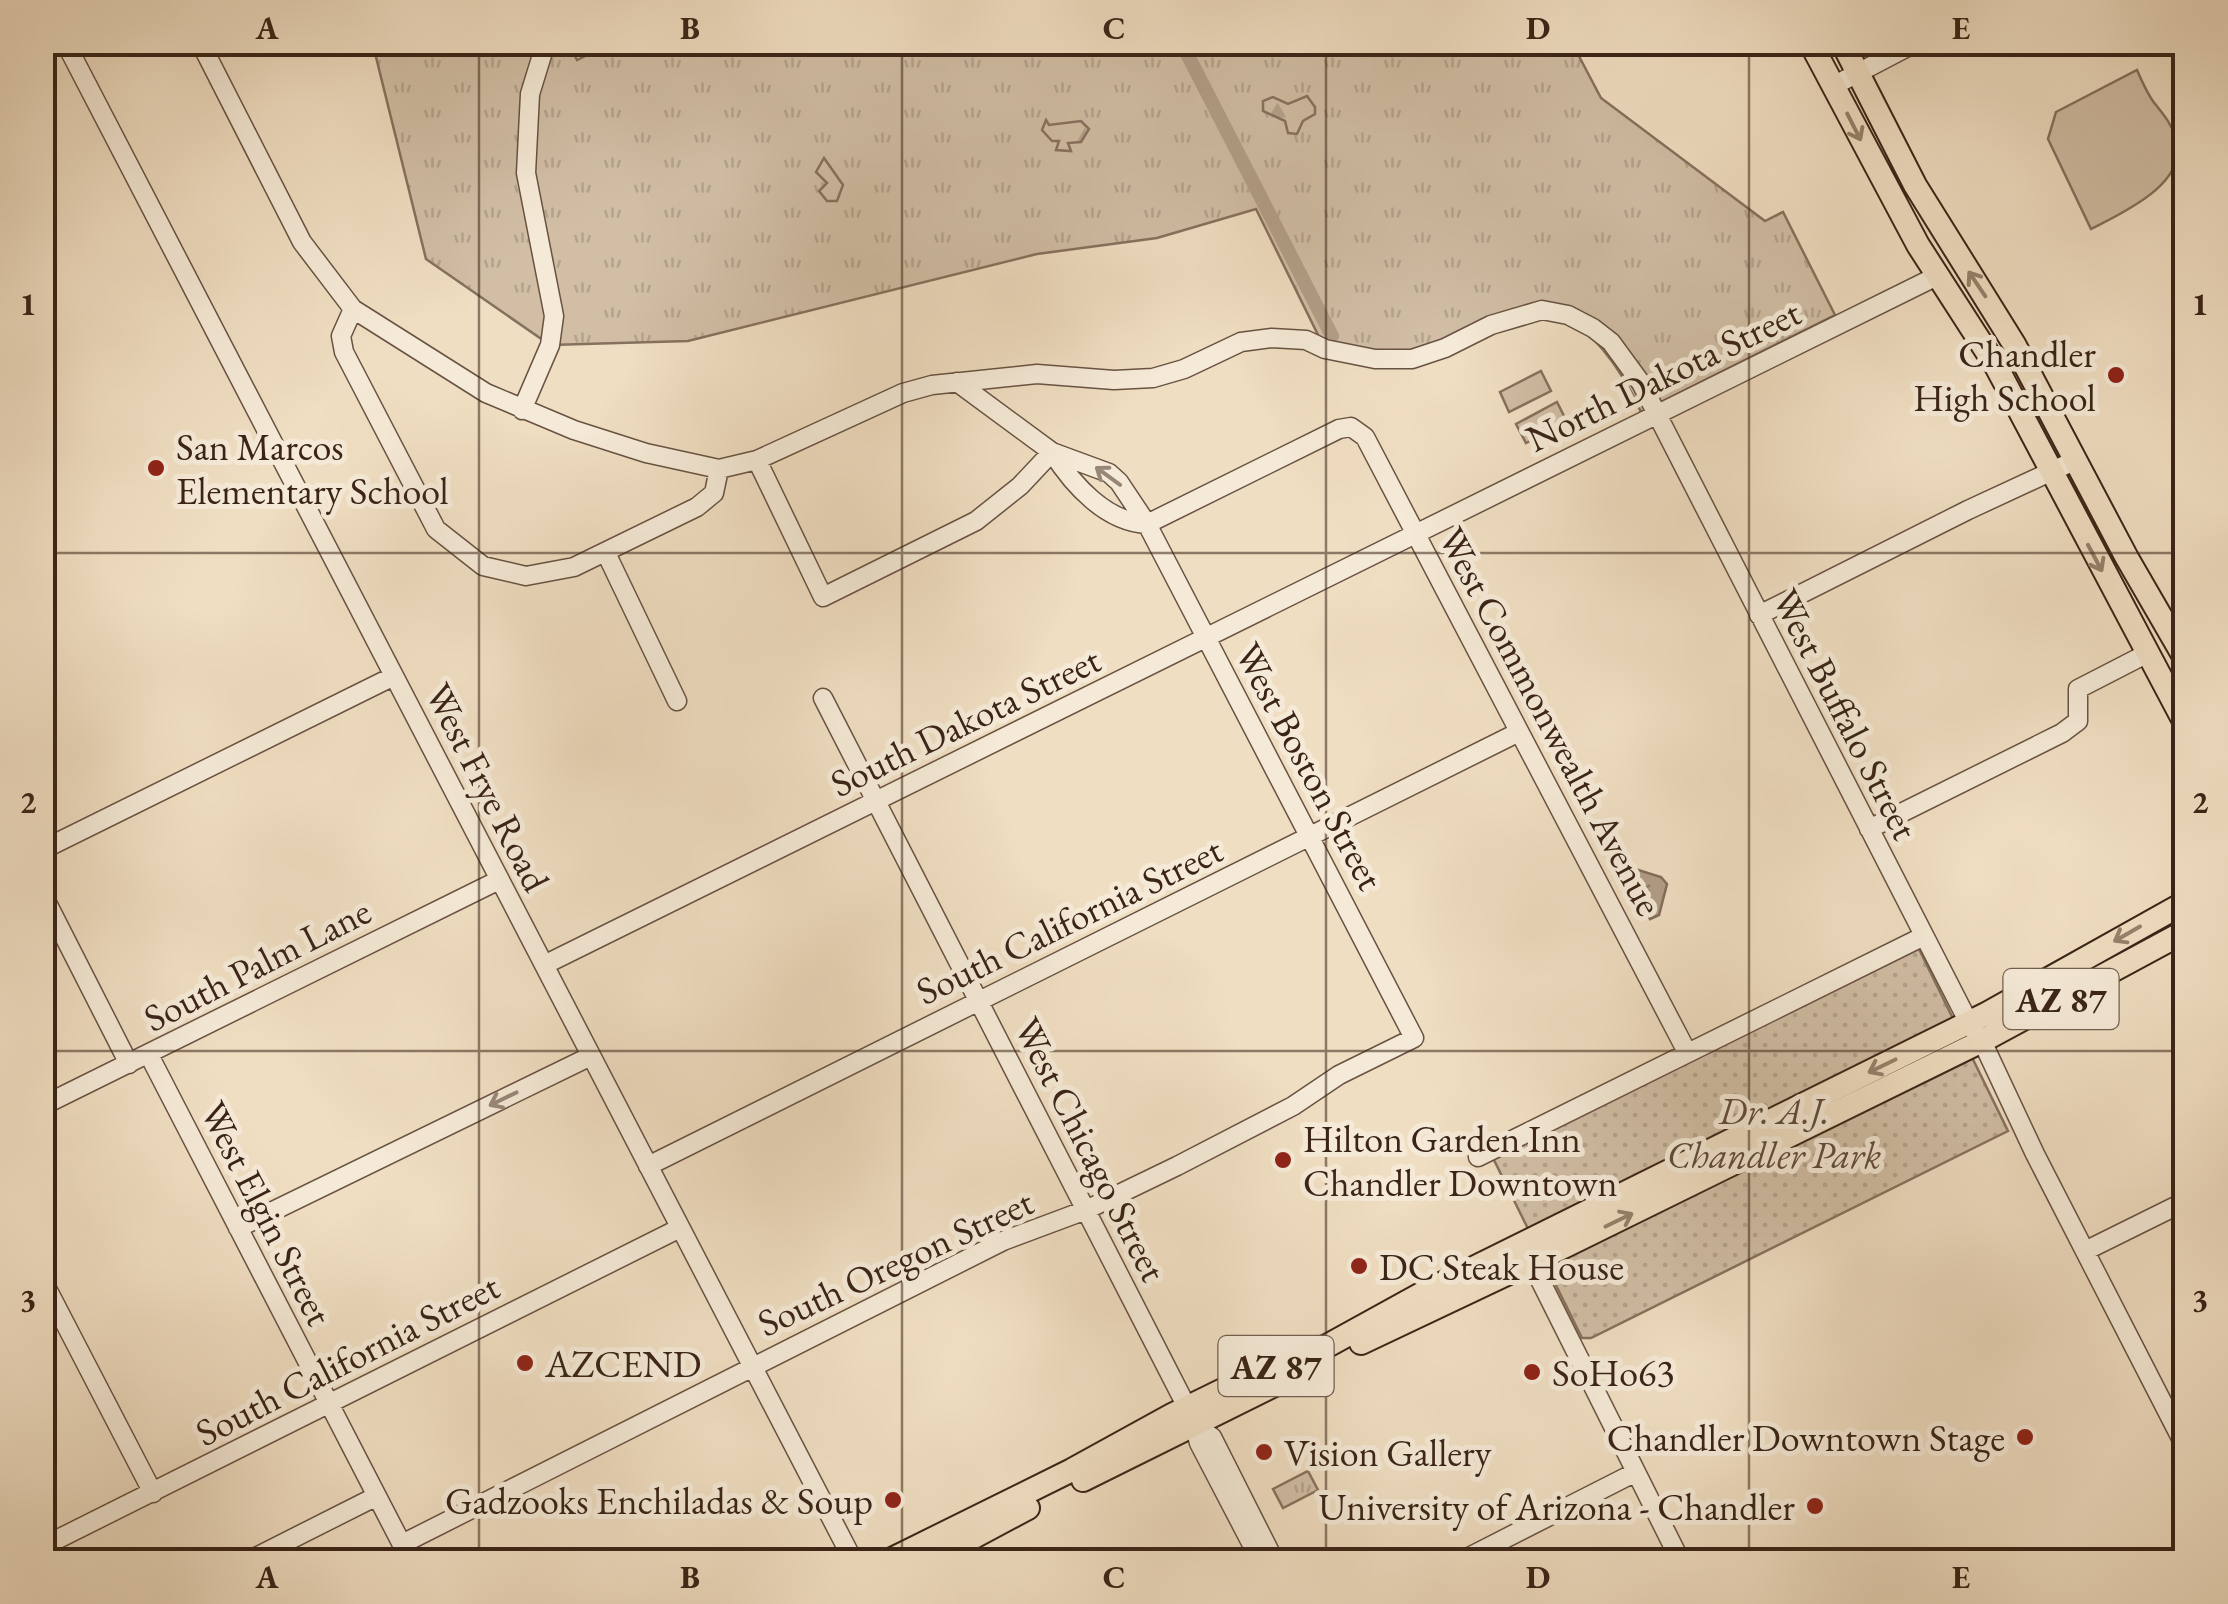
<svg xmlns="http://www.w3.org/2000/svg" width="2228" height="1604" font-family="'EB Garamond',serif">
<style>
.grass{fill:url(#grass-tufts);stroke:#86715e;stroke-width:2.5}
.forest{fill:url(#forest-firs);stroke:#86715e;stroke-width:2.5}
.park{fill:url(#park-dots);stroke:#86715e;stroke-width:2.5}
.garden{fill:#d1bea5;stroke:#86715e;stroke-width:2.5}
.water{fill:url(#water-ripples);stroke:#826e5b;stroke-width:2.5}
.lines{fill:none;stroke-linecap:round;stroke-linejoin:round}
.canal{stroke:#b29f88;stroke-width:14}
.minor-casing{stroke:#685242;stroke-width:21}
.major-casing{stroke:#3a2417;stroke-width:26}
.minor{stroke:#f5ead7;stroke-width:18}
.major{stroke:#f0dec2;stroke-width:22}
.oneway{stroke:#95816c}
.oneway2{stroke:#988777}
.grid{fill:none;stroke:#3a2417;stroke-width:2.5;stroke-opacity:0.55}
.poi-dot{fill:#8f2418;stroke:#f5ead7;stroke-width:4}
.labels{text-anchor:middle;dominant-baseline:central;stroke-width:10;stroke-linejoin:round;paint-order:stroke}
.shield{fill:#f5ead7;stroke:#725f51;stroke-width:2.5}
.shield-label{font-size:35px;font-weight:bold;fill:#3a2417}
.poi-label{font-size:38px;fill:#3a2417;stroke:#f5ead7;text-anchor:start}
.street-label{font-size:38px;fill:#3a2417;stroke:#f5ead7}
.park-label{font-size:38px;font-style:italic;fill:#604a3a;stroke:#f5ead7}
.neatline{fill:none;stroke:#3a2417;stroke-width:4}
.grid-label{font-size:32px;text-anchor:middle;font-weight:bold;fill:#3a2417}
</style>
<defs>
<pattern id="grass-tufts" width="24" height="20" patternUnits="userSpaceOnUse" patternTransform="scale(2.5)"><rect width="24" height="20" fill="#d1bea5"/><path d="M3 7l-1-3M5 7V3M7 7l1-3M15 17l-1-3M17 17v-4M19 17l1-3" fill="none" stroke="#b4a38d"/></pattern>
<pattern id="forest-firs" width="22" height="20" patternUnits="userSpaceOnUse" patternTransform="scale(2.5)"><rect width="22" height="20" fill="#d1bea5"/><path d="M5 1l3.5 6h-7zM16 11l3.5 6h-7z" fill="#b4a38d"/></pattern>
<pattern id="park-dots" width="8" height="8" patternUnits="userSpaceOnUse" patternTransform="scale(2.5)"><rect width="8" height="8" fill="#d1bea5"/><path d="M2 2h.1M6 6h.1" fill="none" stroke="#b4a38d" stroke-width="1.8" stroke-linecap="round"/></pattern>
<pattern id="water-ripples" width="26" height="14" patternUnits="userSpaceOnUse" patternTransform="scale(2.5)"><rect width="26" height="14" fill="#b29f88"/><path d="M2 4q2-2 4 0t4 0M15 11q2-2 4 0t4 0" fill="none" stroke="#92816e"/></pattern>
</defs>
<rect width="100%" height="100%" fill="#f0dec2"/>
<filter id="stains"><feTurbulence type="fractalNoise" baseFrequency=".002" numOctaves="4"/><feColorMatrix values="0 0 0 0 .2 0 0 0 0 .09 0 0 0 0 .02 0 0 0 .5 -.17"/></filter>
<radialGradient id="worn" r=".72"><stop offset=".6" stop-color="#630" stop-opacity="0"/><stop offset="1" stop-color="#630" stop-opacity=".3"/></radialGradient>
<path class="grass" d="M613 42 1572 43 1601 98 1765 221 1783 212 1835 315 1641 412C1625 377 1587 310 1541 318 1499 324 1459 348 1417 358 1394 363 1350 352 1325 349L1256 209 1157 238 1037 254 688 341 550 345 426 259 375 53 367 43H569L577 60Z
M1308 1471 1318 1490 1283 1508 1273 1489Z"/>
<path class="forest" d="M1307 96 1315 107V114L1303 121 1297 134 1288 133 1285 121 1263 111V101L1273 97 1288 104Z
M1046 120 1049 125 1081 121 1089 129 1081 142 1068 143 1071 151 1056 150 1059 141H1052L1042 130Z
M824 158 843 185 837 201H827L819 191 827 183 816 172Z"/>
<path class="park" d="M1918 947 2008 1131 1591 1338H1582L1493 1158Z"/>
<path class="garden" d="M2137 70C2142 81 2148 96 2156 105 2164 115 2172 125 2176 138 2190 183 2122 213 2091 229L2048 139 2056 112Z
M1541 371 1551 391 1509 412 1500 392Z
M1557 402 1567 422 1526 443 1516 424Z"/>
<path class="water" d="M1635 869 1661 877 1667 884 1659 915 1650 919 1643 905 1648 891 1635 888 1627 873Z"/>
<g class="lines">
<path class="canal" d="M1181 42 1332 336"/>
<defs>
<path id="minor" d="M65 42 854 1562
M200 42 302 242 353 309 486 393 574 430 646 453 719 469 757 460 903 393 932 385 1037 374 1114 380 1153 378 1184 369 1241 342 1272 338 1306 340 1325 349 1375 359H1412L1445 348 1491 325 1542 310 1568 315 1593 328 1611 342 1641 383 1969 1023 1982 1041 2035 1154 2186 1448
M1833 86 1917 42
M353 309 341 336 344 352 436 529 483 566 526 576 574 567 697 507 714 493 719 469
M522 410 550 345 554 316 526 173 530 94 546 42
M1052 452C1073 485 1106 522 1147 524L1339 429 1351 427 1365 437 1687 1052
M757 460 823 597 976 521 1020 486 1052 452
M606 553 677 701
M1759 615 1968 510 2076 460
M823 698 1192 1417 1199 1443 1261 1562
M1869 829 2062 733 2078 721V689L2148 653
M42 850 394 676
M42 893 129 1064
M544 965 1939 275
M149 1055 411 1562
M42 1106 499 880
M1478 1157 1924 936
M648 1166 1519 732
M238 1228 591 1056
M2085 1251 2186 1201
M1527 1254 1681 1562
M42 1279 153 1493
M1195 1425 1212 1437 1275 1562
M402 1544 1003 1241 1086 1210 1177 1166 1293 1106 1339 1075 1414 1038 1147 524 1119 482 1109 473 1052 452 957 382
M42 1547 680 1228
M246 1562 377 1496
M1459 1562 1636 1472"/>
<path id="major" d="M1810 42 1918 245 1996 366 2186 725
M1842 42 1915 185 2014 344 2127 558 2186 660
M1361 1343 1547 1255 1982 1041 2186 931
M1083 1480 1319 1363
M886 1562 1072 1470 1172 1415 1262 1371 1327 1346 1425 1292 1986 1014 2186 902
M927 1562 1028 1508"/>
</defs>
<use href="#minor" class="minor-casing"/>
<use href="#major" class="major-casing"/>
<use href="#minor" class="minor"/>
<use href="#major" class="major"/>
</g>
<defs><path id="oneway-shaft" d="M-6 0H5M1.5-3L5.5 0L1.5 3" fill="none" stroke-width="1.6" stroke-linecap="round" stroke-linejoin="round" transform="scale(2.5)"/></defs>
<g class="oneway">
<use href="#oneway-shaft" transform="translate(1854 127) rotate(63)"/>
<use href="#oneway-shaft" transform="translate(1977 284) rotate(-124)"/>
<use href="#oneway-shaft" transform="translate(2095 558) rotate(62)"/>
<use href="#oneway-shaft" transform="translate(2127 934) rotate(150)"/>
<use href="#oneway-shaft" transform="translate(1882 1066) rotate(154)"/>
<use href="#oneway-shaft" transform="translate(1619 1220) rotate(-26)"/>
</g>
<g class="oneway2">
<use href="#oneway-shaft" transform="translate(1108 476) rotate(-144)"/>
<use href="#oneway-shaft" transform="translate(503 1099) rotate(154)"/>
</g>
<path class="grid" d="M479 42V1562M902 42V1562M1326 42V1562M1749 42V1562M42 553H2186M42 1051H2186"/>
<g class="poi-dot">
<circle cx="2116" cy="375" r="10"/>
<circle cx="156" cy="468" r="10"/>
<circle cx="1283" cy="1160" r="10"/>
<circle cx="1359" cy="1266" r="10"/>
<circle cx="525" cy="1363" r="10"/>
<circle cx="1532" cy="1372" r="10"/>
<circle cx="2025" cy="1437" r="10"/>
<circle cx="1264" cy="1452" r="10"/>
<circle cx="893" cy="1500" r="10"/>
<circle cx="1815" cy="1506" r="10"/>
</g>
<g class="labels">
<g class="shield">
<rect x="2003.5" y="969" width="115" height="60" rx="8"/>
<rect x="1218.5" y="1336" width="115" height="60" rx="8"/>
</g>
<g class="shield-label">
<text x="2061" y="999">AZ 87</text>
<text x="1276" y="1366">AZ 87</text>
</g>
<g class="poi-label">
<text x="2096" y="353" text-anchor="end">Chandler<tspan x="2096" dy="44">High School</tspan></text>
<text x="176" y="446">San Marcos<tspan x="176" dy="44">Elementary School</tspan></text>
<text x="1303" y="1138">Hilton Garden Inn<tspan x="1303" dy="44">Chandler Downtown</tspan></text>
<text x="1379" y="1266">DC Steak House</text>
<text x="545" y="1363">AZCEND</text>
<text x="1552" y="1372">SoHo63</text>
<text x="2005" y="1437" text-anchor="end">Chandler Downtown Stage</text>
<text x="1284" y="1452">Vision Gallery</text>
<text x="873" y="1500" text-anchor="end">Gadzooks Enchiladas &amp; Soup</text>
<text x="1795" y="1506" text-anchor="end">University of Arizona - Chandler</text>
</g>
<g class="street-label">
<text transform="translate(1663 375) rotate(-26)">North Dakota Street</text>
<text transform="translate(1846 714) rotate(63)">West Buffalo Street</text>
<text transform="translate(965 721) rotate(-26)">South Dakota Street</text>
<text transform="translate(1551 721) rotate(62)">West Commonwealth Avenue</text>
<text transform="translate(1310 766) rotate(62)">West Boston Street</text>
<text transform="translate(488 787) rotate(63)">West Frye Road</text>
<text transform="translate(1069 920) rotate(-26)">South California Street</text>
<text transform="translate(257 964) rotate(-27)">South Palm Lane</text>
<text transform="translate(1091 1149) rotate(63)">West Chicago Street</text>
<text transform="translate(267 1213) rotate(63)">West Elgin Street</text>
<text transform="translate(895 1262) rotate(-25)">South Oregon Street</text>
<text transform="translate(347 1359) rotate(-27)">South California Street</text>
</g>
<g class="park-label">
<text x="1774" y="1110">Dr. A.J.<tspan x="1774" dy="44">Chandler Park</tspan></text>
</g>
</g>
<rect width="2228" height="1604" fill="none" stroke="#f0dec2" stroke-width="110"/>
<rect x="55" y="55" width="2118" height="1494" class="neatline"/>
<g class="grid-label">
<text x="267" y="39">A</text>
<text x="690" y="39">B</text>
<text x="1114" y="39">C</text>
<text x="1538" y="39">D</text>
<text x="1961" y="39">E</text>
<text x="28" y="315">1</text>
<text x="2200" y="315">1</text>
<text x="28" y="813">2</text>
<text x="2200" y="813">2</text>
<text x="28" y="1311">3</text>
<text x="2200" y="1311">3</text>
<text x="267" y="1588">A</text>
<text x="690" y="1588">B</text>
<text x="1114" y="1588">C</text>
<text x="1538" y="1588">D</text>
<text x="1961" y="1588">E</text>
</g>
<rect width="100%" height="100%" filter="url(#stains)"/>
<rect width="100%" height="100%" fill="url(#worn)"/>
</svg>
